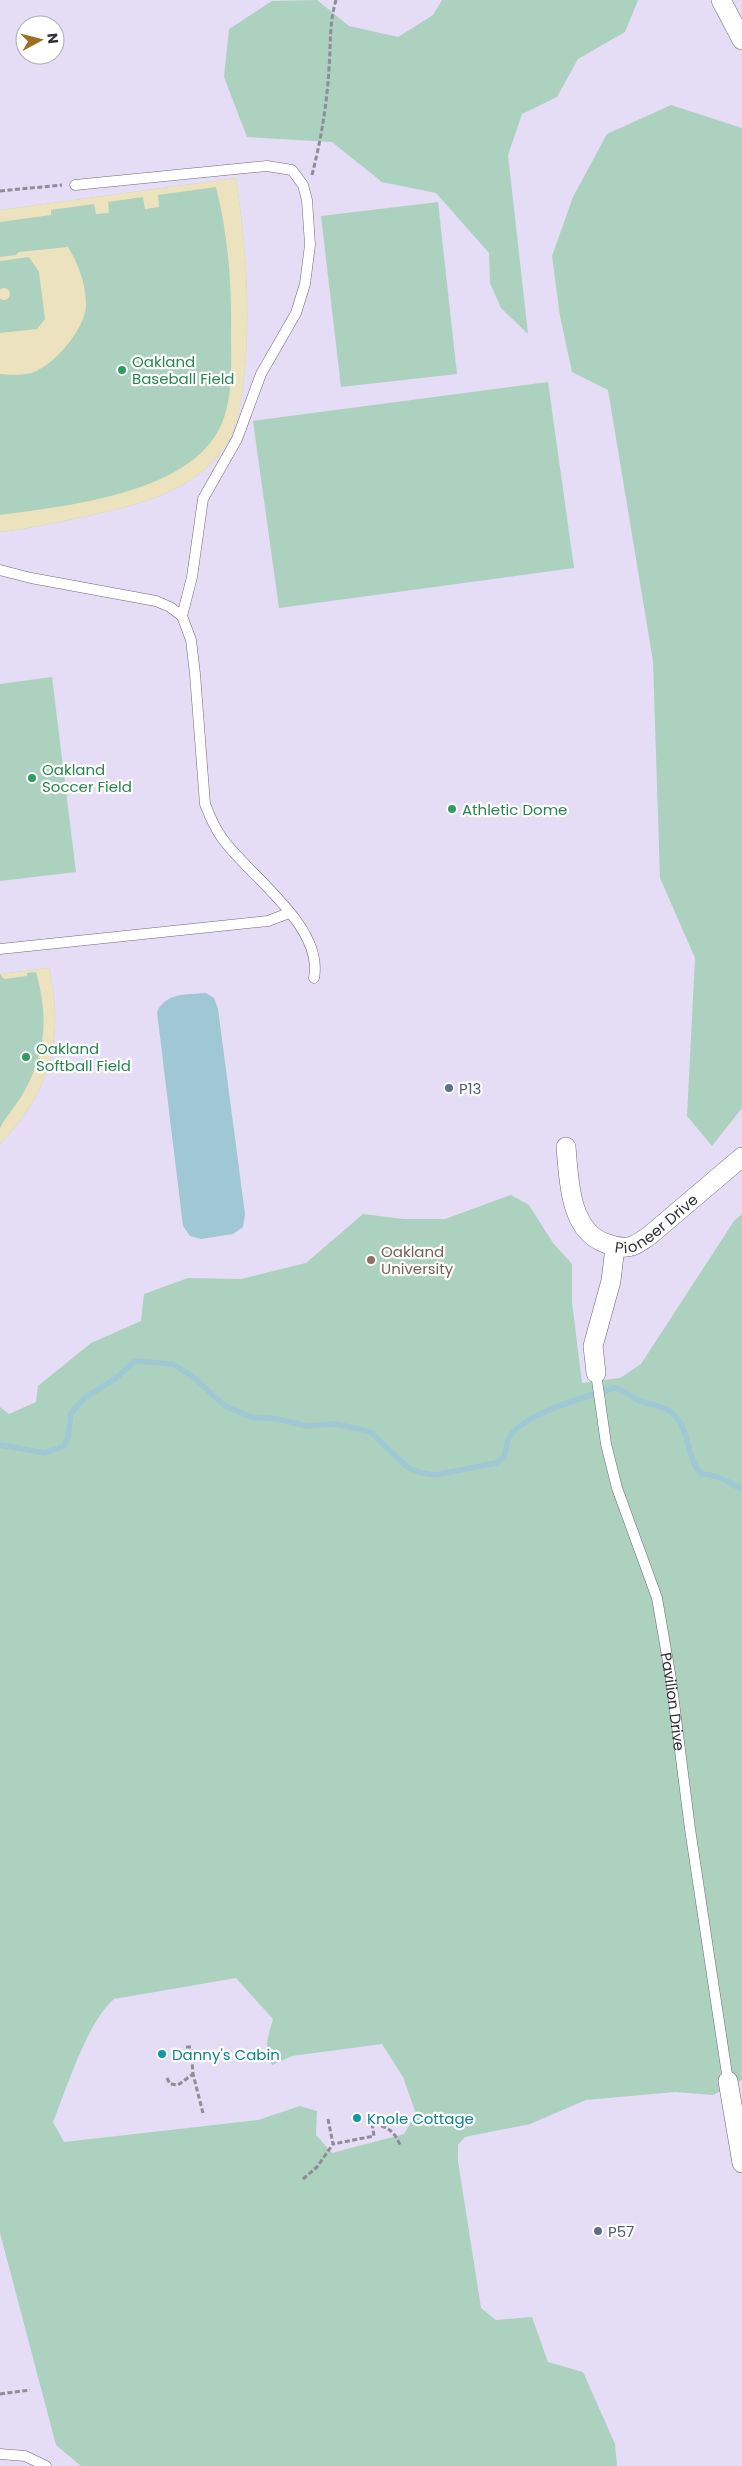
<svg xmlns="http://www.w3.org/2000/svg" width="742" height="2466" font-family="Poppins,sans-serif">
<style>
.built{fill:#e5dcf5;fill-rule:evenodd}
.green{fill:#add1bf;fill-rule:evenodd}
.sand{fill:#ece2bd}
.water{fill:#a0c7d4}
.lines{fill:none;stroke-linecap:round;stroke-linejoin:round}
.stream{stroke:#a0c7d4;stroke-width:5.5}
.lane-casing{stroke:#6f6979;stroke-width:11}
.street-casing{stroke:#6f6979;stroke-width:20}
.path{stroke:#8f8b97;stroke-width:3;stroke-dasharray:5 2.5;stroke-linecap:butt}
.lane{stroke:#fff;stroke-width:10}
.street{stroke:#fff;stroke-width:19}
.leisure-dot{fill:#2e9e5b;stroke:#fff;stroke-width:2}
.service-dot{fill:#5c6f8a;stroke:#fff;stroke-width:2}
.education-dot{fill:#8d6e63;stroke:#fff;stroke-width:2}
.culture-dot{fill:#0f9aa8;stroke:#fff;stroke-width:2}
.labels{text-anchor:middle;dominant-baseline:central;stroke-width:4.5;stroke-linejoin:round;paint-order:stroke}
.leisure-label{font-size:15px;fill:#27864d;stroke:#fff;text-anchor:start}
.service-label{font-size:15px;fill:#4e5e75;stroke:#fff;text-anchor:start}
.street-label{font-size:15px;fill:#323037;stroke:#fff}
.education-label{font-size:15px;fill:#785e54;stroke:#fff;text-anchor:start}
.culture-label{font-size:15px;fill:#0d838f;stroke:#fff;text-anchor:start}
</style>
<rect width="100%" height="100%" fill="#eee8fa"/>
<path class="built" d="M0 0H742V2466H0ZM25 25H55V55H25Z"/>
<path class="green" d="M317 0 349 26 398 37 433 15 442 0H638L625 32 578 59 557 97 522 114 508 155 528 334 501 308 490 283 489 253 436 193 382 182 332 142 247 137 224 77 229 29 272 1Z
M671 105 742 128V1108L712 1146 687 1116 695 958 660 878 653 661 608 390 572 372 560 316 552 256 573 197 607 134Z
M236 178C246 245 251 312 244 379 241 401 239 424 227 444 195 493 135 506 82 517 55 523 28 529 0 532V210Z
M438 202 457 374 341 387 321 216Z
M548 382 574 568 279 608 253 421Z
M52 677 76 872 0 881V684Z
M49 968C65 1038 50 1093 0 1144V974Z
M511 1195 529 1205 553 1243 572 1264V1302L582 1383 620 1378 641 1364 734 1221 742 1214V2080L713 2095 675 2092 586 2100 530 2124 465 2137 458 2145V2161L481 2308 496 2320 532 2317 548 2362 583 2372 615 2444 617 2466H81L56 2445 0 2233V1407L9 1414 36 1402 38 1386 91 1343 141 1321 144 1294 188 1278 241 1279 306 1263 363 1214 403 1219H445ZM236 1978 273 2019C268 2038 263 2046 272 2065L292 2056 382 2044 403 2077 416 2114 404 2134 332 2153 316 2135 317 2111 300 2106 258 2120 64 2142 53 2122C67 2088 87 2022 114 1999Z"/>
<path class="sand" d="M236 178C246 245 251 312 244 379 241 401 239 424 227 444 195 493 135 506 82 517 55 523 28 529 0 532V515C65 506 193 494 222 423 233 397 231 362 231 333 232 284 228 235 216 187L158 195 159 207 145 209 143 197 108 202 109 213 96 214 94 204 51 210V215L0 222V210Z
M68 247C79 265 86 285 86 306 85 328 57 361 38 370 28 376 12 375 0 374V333L37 329 45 319 39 272 29 257 0 261V257L16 255 19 252Z
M-2 294a6 6 0 1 1 12 0a6 6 0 1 1-12 0Z
M49 968C65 1038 50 1093 0 1144 0 1140 0 1134 0 1129 1 1123 17 1104 21 1097 46 1055 49 1019 36 972L27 973V976L4 979 0 974Z"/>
<path class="water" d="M206 993 214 998 218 1009 245 1214 243 1227 233 1234 201 1239 190 1236 183 1226 157 1012C166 992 187 995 206 993Z"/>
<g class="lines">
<path class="stream" d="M0 1445 45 1453 64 1446 68 1437 71 1413 86 1397 115 1379 135 1361 173 1364 192 1376 225 1406 251 1417 278 1419 307 1426 334 1424 360 1429 372 1433 407 1467 421 1473 435 1475 496 1463 504 1457C506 1452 506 1444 509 1438 522 1414 588 1396 614 1388 624 1389 629 1396 638 1400 647 1404 659 1405 668 1410 692 1425 684 1456 701 1474 716 1473 729 1483 742 1489"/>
<defs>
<g id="lane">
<path d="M75 185 267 166 292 170 303 185 307 200 310 245 305 284 296 313 261 374 237 439 203 499 192 577 182 616 191 640 195 674 205 804C210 817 214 827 222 838 250 877 324 926 314 978"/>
<path d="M0 570 31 578 156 601 170 607 182 616"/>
<path d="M0 949 268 921 289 913"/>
<path id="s1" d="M596 1373 606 1444 617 1488 657 1598 671 1679 690 1829 728 2081"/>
<path d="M0 2454 25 2456 46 2466"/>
</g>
<g id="street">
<path d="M721 0 742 40"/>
<path id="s2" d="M566 1147C569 1179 569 1230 605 1243 613 1246 623 1249 632 1246 638 1244 644 1239 649 1236L742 1157"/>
<path d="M596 1373 593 1346 611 1281 615 1247"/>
<path d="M728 2081 742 2163"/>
</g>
</defs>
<use href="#lane" class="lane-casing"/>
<use href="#street" class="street-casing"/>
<path class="path" d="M312 175C321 140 327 104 329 68 331 44 329 24 336 0
M0 191 62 185
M186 2047H191L193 2074 203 2113
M167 2078 170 2084 178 2085 193 2074
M328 2119 333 2144 374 2136 372 2123C387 2127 394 2130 400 2145
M303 2179 317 2167 333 2144
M0 2394 30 2390"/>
<use href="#lane" class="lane"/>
<use href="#street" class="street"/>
</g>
<g class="leisure-dot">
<circle cx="122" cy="370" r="5"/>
<circle cx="32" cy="778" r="5"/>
<circle cx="452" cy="809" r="5"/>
<circle cx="26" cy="1057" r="5"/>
</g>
<g class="service-dot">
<circle cx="449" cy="1088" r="5"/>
<circle cx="598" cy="2231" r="5"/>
</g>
<circle class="education-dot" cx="371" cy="1260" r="5"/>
<g class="culture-dot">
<circle cx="162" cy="2054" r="5"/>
<circle cx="357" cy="2118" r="5"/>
</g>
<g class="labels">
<g class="leisure-label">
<text x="132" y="361">Oakland<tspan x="132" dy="17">Baseball Field</tspan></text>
<text x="42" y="769">Oakland<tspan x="42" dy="17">Soccer Field</tspan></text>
<text x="462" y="809">Athletic Dome</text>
<text x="36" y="1048">Oakland<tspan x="36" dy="17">Softball Field</tspan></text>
</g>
<g class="service-label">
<text x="459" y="1088">P13</text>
<text x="608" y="2231">P57</text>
</g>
<g class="street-label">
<text stroke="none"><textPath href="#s2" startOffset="169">Pioneer Drive</textPath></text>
<text stroke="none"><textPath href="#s1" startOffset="339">Pavilion Drive</textPath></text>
</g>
<g class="education-label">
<text x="381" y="1251">Oakland<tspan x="381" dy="17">University</tspan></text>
</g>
<g class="culture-label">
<text x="172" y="2054">Danny's Cabin</text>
<text x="367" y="2118">Knole Cottage</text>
</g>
</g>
<g transform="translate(40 40) rotate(83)"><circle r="24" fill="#ffffff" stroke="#adacaf"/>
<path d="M0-4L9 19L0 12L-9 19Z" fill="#9d6d20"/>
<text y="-8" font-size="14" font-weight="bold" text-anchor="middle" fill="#323037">N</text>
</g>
</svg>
